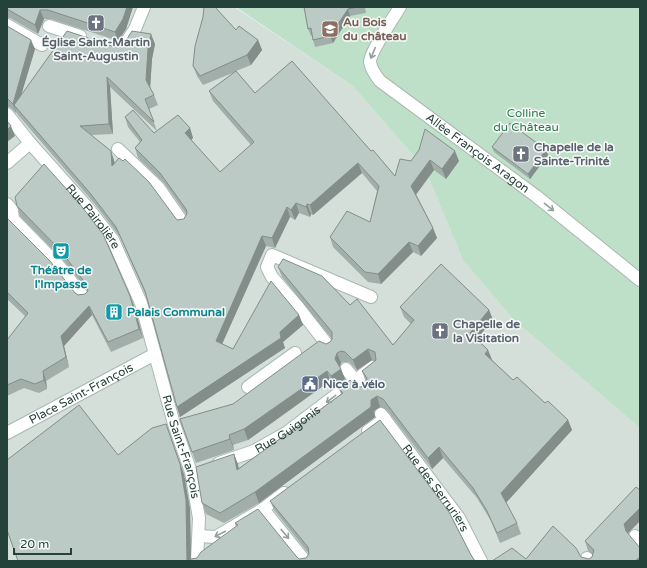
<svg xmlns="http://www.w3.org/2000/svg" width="647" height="568" font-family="'Varela Round',sans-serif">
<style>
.built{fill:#d4dfda}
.park{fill:#bfe0c8}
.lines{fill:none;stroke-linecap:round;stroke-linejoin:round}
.street-casing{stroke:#a8b8b2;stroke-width:14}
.street{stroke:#fff;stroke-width:12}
.wall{fill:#a1aea9;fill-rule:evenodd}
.shaded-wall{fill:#838d89}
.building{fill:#bbcac4;stroke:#838d89}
.oneway{stroke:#92a09c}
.labels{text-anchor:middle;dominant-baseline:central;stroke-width:3;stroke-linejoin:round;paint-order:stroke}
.education-label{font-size:12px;font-weight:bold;fill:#785e54;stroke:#f7fbf9;text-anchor:start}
.worship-label{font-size:12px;font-weight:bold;fill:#5b616d;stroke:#f7fbf9;text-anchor:start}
.park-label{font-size:12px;fill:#2d7a4b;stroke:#f7fbf9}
.street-label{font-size:12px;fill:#24423a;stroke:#f7fbf9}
.culture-label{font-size:12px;font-weight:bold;fill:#0d838f;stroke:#f7fbf9}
.service-label{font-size:12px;font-weight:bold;fill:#4e5e75;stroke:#f7fbf9;text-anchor:start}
</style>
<rect width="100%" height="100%" fill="#e6efeb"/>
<path class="built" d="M7 7H234L353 86 425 169 463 260 513 319 640 428V561H7Z"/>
<path class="park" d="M236 7H640V428L513 319 463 260 425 169 353 86Z"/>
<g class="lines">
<defs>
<g id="street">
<path id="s1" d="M400 7C394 17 370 52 370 62 371 69 376 76 380 81L536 196 640 280"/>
<path d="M7 25 42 45"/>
<path d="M49 26 80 36"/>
<path d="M125 44 135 29 144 7"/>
<path id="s2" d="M7 114 30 143 88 208 113 240 141 303 174 424 191 472 199 518 197 561"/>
<path d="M118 149 158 187 183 223"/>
<path d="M7 163 30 143"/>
<path d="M7 204 12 210 13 219 59 266 84 298"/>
<path d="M329 347 298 307 272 277 267 267 272 255 371 297"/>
<path d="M346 369 361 387"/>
<path d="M248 387 295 353"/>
<path id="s3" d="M381 414 459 518 481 561"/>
<path d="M368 431 385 419"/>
<path id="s4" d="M7 433 155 354"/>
<path id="s5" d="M219 463 254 451 286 433 373 367"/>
<path d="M263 509 305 561"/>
<path d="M199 536 216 537 263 509 284 493"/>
<path d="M635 536 640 542"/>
<path d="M587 558 590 561"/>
</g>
</defs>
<use href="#street" class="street-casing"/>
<use href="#street" class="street"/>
</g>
<path class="wall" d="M7 7H133L126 29 118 41 51 19H44L38 34 10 18H7Z
M304 7H365L366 13 350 16 333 43 315 47 313 40 312 36H311L308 29Z
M7 26 35 49 21 95 115 47 155 44 152 59 150 87 154 95 158 105 149 109 157 131 190 128 193 138 191 140 220 172 251 145 213 101 209 91 235 72 203 85 197 76 193 66 236 30 258 40 262 50 251 65 236 71 255 93 371 151 395 176 411 161 419 150 459 161 446 179 434 170 416 194 433 228 437 238 421 256 413 252 381 284 368 282 333 247 330 237 370 222 377 191 362 173 313 215 311 214 310 217 299 213 295 220 290 217 275 248 266 246 222 344 233 349 299 315 303 325 283 342 285 348 180 417 146 296 120 237 94 203 18 115 16 112V113L10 107H7ZM110 87 157 131 154 133 125 117 128 127 140 142 135 148 138 158 164 183 186 214 184 219 177 220 115 163 111 151 91 135 113 134Z
M492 147 546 150 548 155 530 179 494 152Z
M17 206 130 296 134 306 143 338 111 352 92 315 64 346 69 367 46 381 47 389 39 393 24 388 7 396V340L26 317 7 299V218L75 293 78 295 85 294 88 291 64 261 20 216Z
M278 267 350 305 393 345 411 324 404 317 400 307 489 310 493 320 477 339 488 350 492 360 513 380 568 420 572 430 506 502 517 523 521 534 500 543 491 521 477 498 443 458 432 469 387 410 380 407 374 411 375 417 259 503 224 523 206 514 202 503 234 454 238 469 341 394 339 389 357 387H361L366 382 362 371 375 361 372 360 357 370 349 362H344L341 363 340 367 345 379 334 387 330 381 248 440 233 445 234 450 196 463 180 419 233 404 326 344 330 342 332 339 282 277Z
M118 455 184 474 190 509 191 559 197 558 236 527 235 523 299 559 306 558 309 554 274 510 270 501 471 555 475 561H18Z
M640 490V521L628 533 640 561 526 559 581 557 589 559 592 557 593 555 588 551 585 541Z"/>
<path class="shaded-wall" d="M127 7H133L126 29 118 41 115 32Z
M348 9 350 16 333 43 330 36Z
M40 10 44 19 38 34 35 25Z
M151 34 155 44 152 59 150 90 146 80 148 49Z
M31 40 35 49 17 109 14 105 16 112V113L13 104Z
M258 40 262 50 251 65 247 55Z
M107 77 110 87 113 134 109 124Z
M11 126 15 136 7 142V130Z
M190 128 193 138 188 143 185 133Z
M546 150 548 155 530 179 528 174Z
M111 151 114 161 115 176 112 166Z
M455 151 459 161 446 179 442 169Z
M430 160 434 170 415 196 411 186Z
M358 163 362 173 313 215 310 205Z
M296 203 299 213 295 220 291 210Z
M307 204 311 214 310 217 306 207Z
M287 207 290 217 275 248 272 238Z
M433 228 437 238 421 256 418 246Z
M262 236 266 246 219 351 216 341Z
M409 242 413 252 381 284 378 274Z
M130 296 134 306 143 338 139 329Z
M89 306 92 315 64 346 69 367 66 357 61 336Z
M489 310 493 320 473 343 470 333Z
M299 315 303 325 283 342 285 348 180 417 177 407Z
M368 349 372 360 357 370 353 360Z
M488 350 492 360 485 354Z
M337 353 341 363 339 370 335 359Z
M341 369 345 379 334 387 331 376Z
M43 371 46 381 47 389 44 380Z
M327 371 330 381 248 440 244 429Z
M377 396 380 407 374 411 375 417 259 503 255 492 371 400Z
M568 420 572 430 505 504 501 493Z
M166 424 184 474 190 509 191 561H187Z
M229 435 233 445 234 450 230 439Z
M439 447 443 458 432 469 428 458Z
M234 454 238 464 241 480 237 470Z
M640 508V521L627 534 624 524Z
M640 557V561H635Z"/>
<path class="building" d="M7 7H127L123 19 115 32 48 10H40L35 25 7 9Z
M204 7H215L236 30 239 26 258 40 247 55 200 76 193 66 195 46 203 17Z
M304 7H358L348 9 330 36 313 40 311 28 308 29Z
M7 26 31 40 13 104 7 98Z
M67 31 115 47 123 45 132 31 151 34 148 49 146 80 154 95 145 99 154 122 107 77 109 124 80 126 111 151 112 166 119 158 123 161 125 159 149 182 177 220 184 219 187 213 186 209 160 173 135 148 142 140 125 117 133 110 154 133 178 115 190 128 185 133 220 172 254 142 209 91 236 71 255 93 292 61 371 151 373 150 395 176 400 159 411 161 419 150 425 129 455 151 442 169 430 160 411 186 433 228 418 246 409 242 378 274 365 272 330 237 347 211 370 222 379 186 358 163 310 205 307 204 306 207 296 203 291 210 287 207 272 238 262 236 216 341 233 349 271 281 299 315 280 332 281 338 177 407 145 291 116 227 90 193 14 105Z
M7 121 11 126 7 130Z
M510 123 546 150 528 174 492 147Z
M44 164 79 203 103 234 130 296 139 329 108 342 89 306 61 336 66 357 43 371 44 380 35 384 21 379 7 385V340L28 313 7 292V218L50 261 75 293 78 295 85 294 88 291 86 284 61 251 17 206 15 197Z
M283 259 322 276 350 305 357 299 393 345 414 320 400 307 441 264 489 310 470 333 488 350 485 354 513 380 517 377 545 403 548 401 568 420 501 493 517 523 497 533 487 511 473 488 439 447 428 458 383 399 377 396 371 400V407L255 492 220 513 202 503 196 467 234 454 237 470 343 393 339 389 350 380 357 387H361L366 383 367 378 362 371 376 360 375 352 368 349 353 360 345 352 341 351 337 353 335 359 341 369 331 376 327 371 244 429 229 435 230 439 192 452 180 419 233 404 319 341 326 344 330 342 332 339V332L278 267Z
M79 405 118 455 152 428 166 424 180 464 186 500 187 561H18L7 530V460Z
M380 420 449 512 471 555 475 561H188L191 559 197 558 201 552 238 525 235 523 258 509 296 556 299 559 306 558 309 554 308 547 270 501Z
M636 487 640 490V508L624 524 626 531 640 548V557L635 561H492L512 548 526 559 553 526 576 548 581 557 589 559 592 557 594 550 585 541Z"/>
<defs><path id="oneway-shaft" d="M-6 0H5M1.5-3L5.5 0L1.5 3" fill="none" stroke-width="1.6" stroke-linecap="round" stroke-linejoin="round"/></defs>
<g class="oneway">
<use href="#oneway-shaft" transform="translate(373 53) rotate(113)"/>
<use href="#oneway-shaft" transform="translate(549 207) rotate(39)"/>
<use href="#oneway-shaft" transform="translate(331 399) rotate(143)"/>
<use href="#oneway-shaft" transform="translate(220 534) rotate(153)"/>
<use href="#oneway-shaft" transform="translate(285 534) rotate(50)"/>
</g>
<defs>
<symbol id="church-square" viewBox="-11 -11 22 22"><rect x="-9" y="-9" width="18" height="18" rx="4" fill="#6b7280" stroke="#f7fbf9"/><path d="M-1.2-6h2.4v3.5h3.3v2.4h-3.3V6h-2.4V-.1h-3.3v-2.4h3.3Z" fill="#fff"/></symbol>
<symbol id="school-square" viewBox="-11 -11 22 22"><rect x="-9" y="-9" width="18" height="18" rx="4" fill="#8d6e63" stroke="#f7fbf9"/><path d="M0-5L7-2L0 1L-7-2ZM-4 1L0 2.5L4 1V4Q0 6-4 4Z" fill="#fff"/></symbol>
<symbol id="theatre-square" viewBox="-11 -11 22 22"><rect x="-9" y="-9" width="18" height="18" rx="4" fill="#0f9aa8" stroke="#f7fbf9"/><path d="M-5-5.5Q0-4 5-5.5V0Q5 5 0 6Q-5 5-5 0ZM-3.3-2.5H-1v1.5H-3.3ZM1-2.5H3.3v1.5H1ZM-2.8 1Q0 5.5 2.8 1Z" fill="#fff"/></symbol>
<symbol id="building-square" viewBox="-11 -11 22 22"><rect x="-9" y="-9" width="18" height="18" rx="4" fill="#0f9aa8" stroke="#f7fbf9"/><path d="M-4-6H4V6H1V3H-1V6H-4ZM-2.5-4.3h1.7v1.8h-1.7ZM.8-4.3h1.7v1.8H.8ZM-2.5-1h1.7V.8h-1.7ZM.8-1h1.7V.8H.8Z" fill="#fff"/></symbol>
<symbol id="civic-square" viewBox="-11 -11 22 22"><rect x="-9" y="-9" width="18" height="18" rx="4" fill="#5c6f8a" stroke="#f7fbf9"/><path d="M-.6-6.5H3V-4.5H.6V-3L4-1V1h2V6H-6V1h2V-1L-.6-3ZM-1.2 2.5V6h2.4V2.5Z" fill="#fff"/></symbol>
</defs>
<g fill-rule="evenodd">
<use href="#church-square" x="86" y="13" width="20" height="20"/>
<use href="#school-square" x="320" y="19" width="20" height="20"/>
<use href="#church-square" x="511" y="144" width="20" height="20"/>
<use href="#theatre-square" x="51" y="241" width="20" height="20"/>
<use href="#building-square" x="104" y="302" width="20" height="20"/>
<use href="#church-square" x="430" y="321" width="20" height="20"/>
<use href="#civic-square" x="300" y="374" width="20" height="20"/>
</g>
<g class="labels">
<g class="education-label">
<text x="343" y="22">Au Bois<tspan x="343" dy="14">du château</tspan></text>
</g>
<g class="worship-label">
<text x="96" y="42" text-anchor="middle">Église Saint-Martin<tspan x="96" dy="14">Saint-Augustin</tspan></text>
<text x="534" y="147">Chapelle de la<tspan x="534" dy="14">Sainte-Trinité</tspan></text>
<text x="453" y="324">Chapelle de<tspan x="453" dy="14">la Visitation</tspan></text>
</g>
<g class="park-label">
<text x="526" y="113">Colline<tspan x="526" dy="14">du Château</tspan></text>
</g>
<g class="street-label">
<text stroke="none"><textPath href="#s1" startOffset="206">Allée François Aragon</textPath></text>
<text stroke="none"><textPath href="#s2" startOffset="134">Rue Pairolière</textPath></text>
<text stroke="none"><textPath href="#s4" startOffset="84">Place Saint-François</textPath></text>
<text stroke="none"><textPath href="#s5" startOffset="77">Rue Guigonis</textPath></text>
<text stroke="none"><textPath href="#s2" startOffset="383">Rue Saint-François</textPath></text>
<text stroke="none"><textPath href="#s3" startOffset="92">Rue des Serruriers</textPath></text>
</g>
<g class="culture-label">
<text x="61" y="270">Théâtre de<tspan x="61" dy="14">l'Impasse</tspan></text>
<text x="127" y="312" text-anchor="start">Palais Communal</text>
</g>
<g class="service-label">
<text x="323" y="384">Nice à vélo</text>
</g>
</g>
<rect width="647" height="568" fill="none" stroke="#24423a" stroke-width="16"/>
<path d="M14 548v6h57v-6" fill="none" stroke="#24423a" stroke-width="2"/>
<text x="20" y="548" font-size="12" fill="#24423a" stroke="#f7fbf9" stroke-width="3" paint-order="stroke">20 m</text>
</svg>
